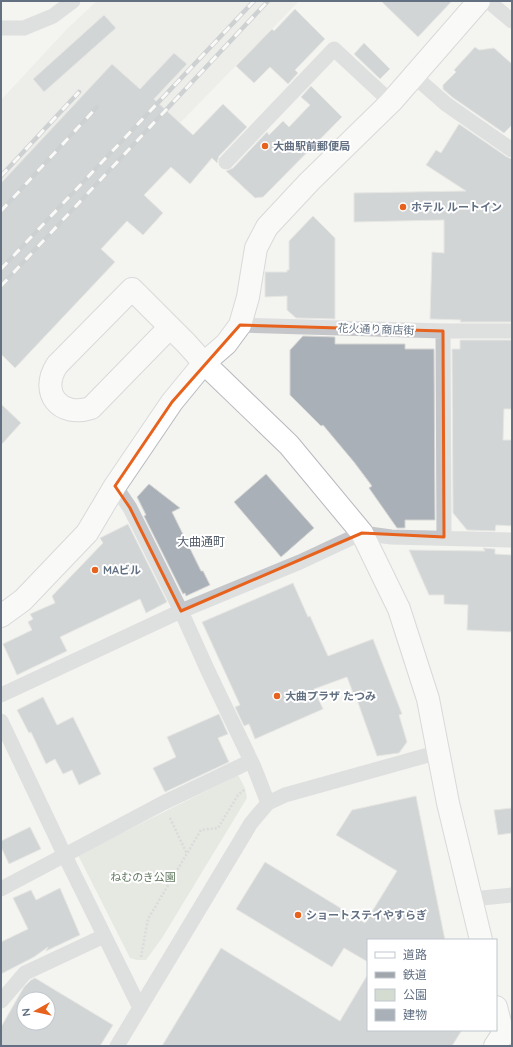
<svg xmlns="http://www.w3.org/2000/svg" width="513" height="1047" font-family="Quicksand,'Noto Sans JP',sans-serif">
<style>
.built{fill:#e4e6e3}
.green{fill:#d4dbd1}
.building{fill:#a9b0b7;stroke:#d5d5d3;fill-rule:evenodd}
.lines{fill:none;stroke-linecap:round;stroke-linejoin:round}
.secondary-casing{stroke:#b6b9be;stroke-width:24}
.primary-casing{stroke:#b4b7bc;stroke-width:24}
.path{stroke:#bbbdbf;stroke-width:2.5;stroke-dasharray:2 2;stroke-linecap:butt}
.street{stroke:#c4c6ca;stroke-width:15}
.secondary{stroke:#fff;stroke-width:22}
.primary{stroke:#fff;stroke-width:22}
.rail-casing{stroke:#a1a6ad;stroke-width:4.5}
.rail{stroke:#fff;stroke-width:3;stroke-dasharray:9;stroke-linecap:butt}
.marked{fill:none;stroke:#e7621d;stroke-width:3;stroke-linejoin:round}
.poi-dot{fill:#e7621d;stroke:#fff;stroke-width:1.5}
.labels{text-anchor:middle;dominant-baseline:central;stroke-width:4;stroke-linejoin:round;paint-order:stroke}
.poi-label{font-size:11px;font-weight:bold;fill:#627082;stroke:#fff;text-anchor:start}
.street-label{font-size:11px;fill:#627082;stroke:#fff}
.park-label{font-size:11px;fill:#637961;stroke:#fff}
.neighbourhood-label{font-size:12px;fill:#505a67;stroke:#fff}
</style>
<rect width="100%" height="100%" fill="#f4f4f0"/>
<path class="built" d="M97 1H299L180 123 1 318V100L67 29Z"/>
<path class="green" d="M238 775 245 788 247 798 162 938 146 960H137L130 958 78 855Z"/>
<path class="building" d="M381 1H452L418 37Z
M295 9 325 39 295 70 298 73 288 84 270 67 254 83 236 66 272 29 274 31Z
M104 15 116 28 44 92 33 79Z
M364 43 390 69 380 79 354 54Z
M475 47 479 50 494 48 512 64V125L504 133 452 97 443 89V85L456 72 454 70Z
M174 53 187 64 154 99 193 135 223 104 247 127 219 156 217 163 212 158 190 184 171 167 144 195 163 213 143 235 127 221 101 249 115 262 15 368 1 354V183L112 64 140 89Z
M311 86 342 117 263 197 255 198 226 171 233 168 267 132 269 135 283 121 289 127 310 105 301 97Z
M459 124 507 157 512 159V322H460L461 320 430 319 432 252 444 253V220L354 222V193L466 191 426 165 436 150 441 153Z
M313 216 335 238V319L296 318 287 310V296L265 297V272H287V270H289V241Z
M303 336 335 337V344H405V349H434L435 520H405V528H397L369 488 372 486 354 462 323 425 321 426 290 395V350Z
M460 340H512V409H504L503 440H512V526L496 525 495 531 467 530 453 513 452 349H460Z
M1 404 21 423 1 445Z
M266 474 314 528 281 557 234 502Z
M149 484 180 508 172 512 201 571H203L210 585 186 596 185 593 183 594 144 516 146 515 137 497Z
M128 524 167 602 146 613 140 599 60 637 67 651 17 675 3 644 32 630 28 622 33 619 30 614 55 603 52 596 103 543 100 538Z
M483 548 495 549V554L512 555V632L467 630 468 605 444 604V595H429L409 550 485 551Z
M293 583 308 617 310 616 328 656 373 639 402 714 399 715 407 742 399 753 377 756 356 697 355 698 347 677 314 689 323 709 255 739 249 724 244 726 235 707 240 705 202 622Z
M43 697 57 725 73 717 101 774 79 785 72 770 63 774 55 759 46 764 31 732 29 733 17 710Z
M219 714 228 734 218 738 229 762 165 792 153 768 176 757 167 737Z
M416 796 445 940H368V962L344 948 332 967 236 909 265 862 365 923 397 871 336 835 352 810Z
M512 808V833L498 835 494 810Z
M30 827 41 849 9 864 1 847V841Z
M60 888 80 935 46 951 48 947 34 957 1 974V942L28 929 13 898 31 890 36 900Z
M221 948 340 1021 368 974V1030H462L452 1046H162Z
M35 978 113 1025 100 1046H1V1027L24 987 31 980ZM24 999H48V1023H24Z"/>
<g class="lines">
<defs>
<path id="secondary" d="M170 327 91 408C60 418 39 393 57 365L132 289 186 343 204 363 289 445 362 533 399 609 428 699 448 803 481 940
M1 616 23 600 87 533 115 486 172 402 204 363 226 344 240 325 248 297 256 248 267 227 309 182 391 102 479 1
M496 1007 503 1034"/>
<path id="primary" d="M495 1046 503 1034 512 1032"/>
</defs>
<use href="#secondary" class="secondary-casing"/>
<use href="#primary" class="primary-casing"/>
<path class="path" d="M170 818 187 854
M141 957 148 919 201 830 218 828 238 795 244 790"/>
<path class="street" d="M488 1 512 21
M1 28H24L53 16 73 1
M414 76 446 104 512 150
M226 162 334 49 391 102
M240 325 443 331H512
M443 331 444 537
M115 486 130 508 181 611 208 671 254 767 268 803
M1 695 181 611 300 562 362 533 391 537 512 540
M1 721 65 856 140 1008
M1 889 163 803 251 761
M472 899 512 895
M1 1001 25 973 104 936
M117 1046 251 823 268 803 285 795 439 752"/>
<use href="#secondary" class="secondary"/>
<use href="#primary" class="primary"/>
<defs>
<path id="rail" d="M1 176 79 92
M1 211 97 107
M1 269 254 1
M1 286 268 1"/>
</defs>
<use href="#rail" class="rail-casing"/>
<use href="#rail" class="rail"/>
</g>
<path d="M0 0H513V1047H0ZM240 325 443 331 444 537 362 533 181 611 130 508 115 486 172 402Z" fill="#f4f4f0" fill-opacity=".55" fill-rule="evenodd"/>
<path class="marked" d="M240 325 443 331 444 537 362 533 181 611 130 508 115 486 172 402Z"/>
<g class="poi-dot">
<circle cx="265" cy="146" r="4"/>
<circle cx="403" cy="207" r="4"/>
<circle cx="95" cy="570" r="4"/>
<circle cx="277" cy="696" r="4"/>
<circle cx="298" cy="915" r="4"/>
</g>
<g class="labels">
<g class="poi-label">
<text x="273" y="146">大曲駅前郵便局</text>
<text x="411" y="207">ホテル ルートイン</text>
<text x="103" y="570">MAビル</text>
<text x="285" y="696">大曲プラザ たつみ</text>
<text x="306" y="915">ショートステイやすらぎ</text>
</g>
<g class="street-label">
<text transform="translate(376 329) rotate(2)">花火通り商店街</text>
</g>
<g class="park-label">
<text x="143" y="877">ねむのき公園</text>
</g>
<g class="neighbourhood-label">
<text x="201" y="541">大曲通町</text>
</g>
</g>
<rect width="513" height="1047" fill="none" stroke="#627082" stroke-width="4"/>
<rect x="367" y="939" width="130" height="92" fill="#ffffff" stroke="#c0c6cd"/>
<rect x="375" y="952" width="20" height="6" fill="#ffffff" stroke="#c0c6cd"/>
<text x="403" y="959" font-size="12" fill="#627082">道路</text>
<rect x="375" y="972" width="20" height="6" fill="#a1a6ad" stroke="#c0c6cd"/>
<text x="403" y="979" font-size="12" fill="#627082">鉄道</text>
<rect x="375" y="989" width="20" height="12" fill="#d4dbd1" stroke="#c0c6cd"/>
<text x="403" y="999" font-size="12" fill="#627082">公園</text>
<rect x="375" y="1009" width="20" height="12" fill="#a9b0b7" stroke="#c0c6cd"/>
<text x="403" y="1019" font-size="12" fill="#627082">建物</text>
<g transform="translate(36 1011) rotate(262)"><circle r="19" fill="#ffffff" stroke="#c0c6cd"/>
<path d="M0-3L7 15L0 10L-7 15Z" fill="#e7621d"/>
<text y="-6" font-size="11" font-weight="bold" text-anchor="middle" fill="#627082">N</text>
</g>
</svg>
